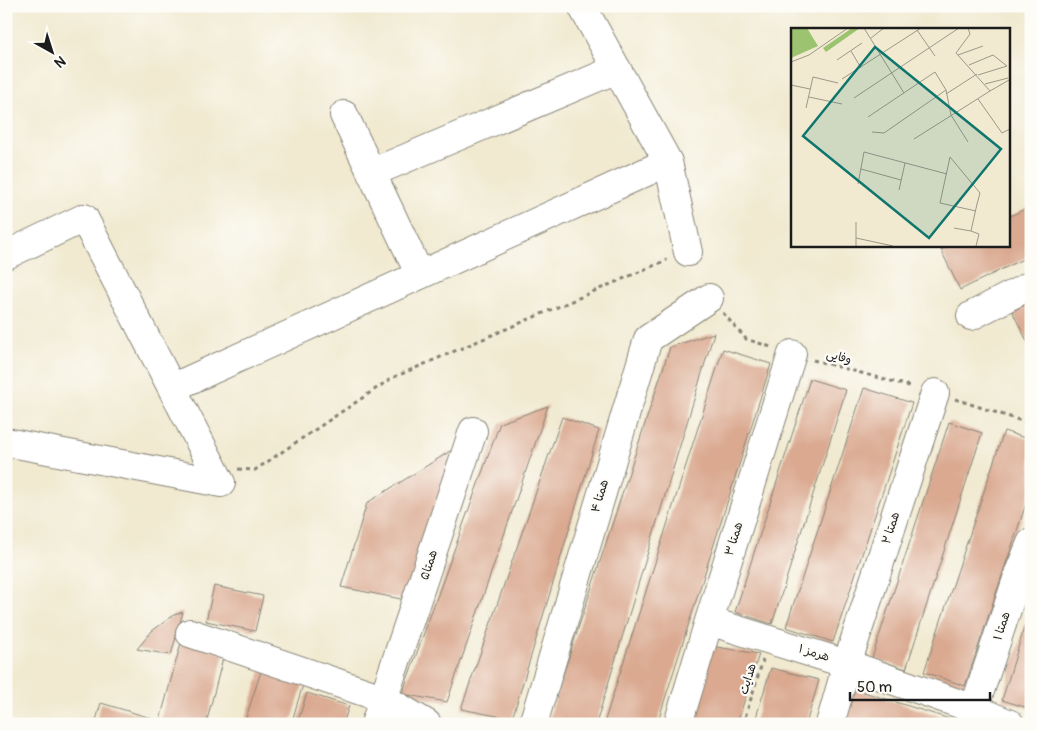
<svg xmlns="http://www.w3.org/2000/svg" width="1037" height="730" font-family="Pangolin,'Playpen Sans Arabic',sans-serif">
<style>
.building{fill:#daa990}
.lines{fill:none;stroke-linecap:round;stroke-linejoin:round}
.minor-casing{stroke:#868376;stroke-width:30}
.path{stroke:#868376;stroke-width:3;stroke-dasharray:4 4;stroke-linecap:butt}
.minor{stroke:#fff;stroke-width:28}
.labels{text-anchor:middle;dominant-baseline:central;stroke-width:4.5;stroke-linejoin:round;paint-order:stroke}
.street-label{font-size:12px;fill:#1c1c1c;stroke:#fdfcf7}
.inset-road{fill:none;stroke:#9c9889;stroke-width:1}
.view{fill:#0f766e;fill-opacity:0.15;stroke:#0f766e;stroke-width:2.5}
.inset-edge{fill:none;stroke:#1c1c1c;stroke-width:2.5}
</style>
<rect width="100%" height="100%" fill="#fdfcf7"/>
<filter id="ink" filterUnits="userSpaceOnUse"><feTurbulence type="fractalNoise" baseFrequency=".02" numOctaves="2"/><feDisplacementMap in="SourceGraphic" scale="10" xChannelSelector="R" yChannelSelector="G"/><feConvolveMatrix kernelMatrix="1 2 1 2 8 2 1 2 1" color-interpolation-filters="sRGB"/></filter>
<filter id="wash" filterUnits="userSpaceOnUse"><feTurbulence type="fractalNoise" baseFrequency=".0096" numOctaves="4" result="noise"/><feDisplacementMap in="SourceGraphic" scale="20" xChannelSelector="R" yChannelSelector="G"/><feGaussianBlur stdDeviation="1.12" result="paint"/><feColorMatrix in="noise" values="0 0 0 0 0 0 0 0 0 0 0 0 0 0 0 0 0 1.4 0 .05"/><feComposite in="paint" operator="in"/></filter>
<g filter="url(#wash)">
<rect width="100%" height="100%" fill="#f1ead1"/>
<g id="blocks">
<path class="building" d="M1031 206V255L960 290 941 250 952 245H1008V217Z
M1031 302V349L1012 311Z
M714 333 596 724H547L670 347Z
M723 349 771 364 657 724H617L605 720Z
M810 379 846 390 772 624 735 612Z
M864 388 912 403 833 642 786 627Z
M548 406 447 702 402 694 500 423Z
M562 417 599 430 512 719 461 709Z
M949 422 982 433 906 669 872 658Z
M1004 431 1031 440V489L965 686 924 672Z
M452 450 406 600 341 587 367 503Z
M214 586 263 596 255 631 206 621Z
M1030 609H1031V709L1002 700Z
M183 612 171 655 137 649 152 631 174 615Z
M182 639 224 654 206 724H159Z
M711 646 759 654 737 724H688Z
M263 665 305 678 291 724H244Z
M771 668 819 680 806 724H754Z
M854 689 953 720 951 724H843Z
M307 693 349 706 343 724H297Z
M101 703 151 718 149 724H95Z"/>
</g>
</g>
<g filter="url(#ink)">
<use href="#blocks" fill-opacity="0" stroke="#868376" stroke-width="1"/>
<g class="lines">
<defs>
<path id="minor" d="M344 115 420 275
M668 162 688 252
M371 173 617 69
M6 255 84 218 221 483 6 442
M971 316 1031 285
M172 388 668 162 582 6
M709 621 847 664 974 709 1010 724
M190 633 385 699 427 724
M375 724 473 431
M533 724 648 339 709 298
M678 724 709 621 792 354
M830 724 847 664 935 393
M969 724 1020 570 1031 543"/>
</defs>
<use href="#minor" class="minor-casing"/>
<path class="path" d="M723 313 746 339 771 347
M813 360 913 387
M955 399 1031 424
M238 469 255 470 392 378 667 260
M743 724 763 660"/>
<use href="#minor" class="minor"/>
</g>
</g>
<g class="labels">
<g class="street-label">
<text transform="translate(839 357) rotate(15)">وفایی</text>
<text transform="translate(600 496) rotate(-73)">همتا ۴</text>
<text transform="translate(891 528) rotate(-72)">همتا ۲</text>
<text transform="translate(734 539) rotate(-73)">همتا ۳</text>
<text transform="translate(429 565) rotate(-72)">همتا۵</text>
<text transform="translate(1002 626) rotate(-72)">همتا ۱</text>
<text transform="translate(814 653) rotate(17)">هرمز ۱</text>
<text transform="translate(748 679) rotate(-73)">هدایت</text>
</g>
</g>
<g transform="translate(791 28)">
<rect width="219" height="219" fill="#f1ead1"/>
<path d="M1 0H16L27 18 0 30ZM61 0H69L35 24 32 20Z" fill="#9cc36f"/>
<path class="inset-road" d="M73 0 113 65M126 2 144 28M80 10 93 0M60 23 70 40M167 27 192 18M46 32 71 15M0 34 18 27 57 0M178 37 202 27 216 38 187 47M51 51 130 0M194 56 217 50M0 57 19 61M199 63 218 52M155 66 186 46M18 69 51 76M63 70 168 0M187 71 211 105 219 101M15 80 22 49 47 55M77 89 144 44 155 62 160 87 177 114M81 104 93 105 155 62M123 111 199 63 165 25 179 6 177 0M70 141 110 152M67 156 73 124 156 146M108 162 114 135M185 183 149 175 159 129 189 165 186 176 180 203 188 206 185 218M65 194V218M163 200 180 203M65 210 102 218"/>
<path class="view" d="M84 19 210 121 138 210 12 108Z"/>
<rect width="219" height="219" class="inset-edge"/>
</g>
<rect width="1037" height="730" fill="none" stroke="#fdfcf7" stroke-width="25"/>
<g transform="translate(52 52) rotate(141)" stroke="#fdfcf7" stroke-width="4" paint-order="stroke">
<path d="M0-4L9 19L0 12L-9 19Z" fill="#1c1c1c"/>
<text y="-8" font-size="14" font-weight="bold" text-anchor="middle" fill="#1c1c1c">N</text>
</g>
<path d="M850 692v8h140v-8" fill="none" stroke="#1c1c1c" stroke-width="2.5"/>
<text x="857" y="692" font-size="15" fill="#1c1c1c" stroke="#fdfcf7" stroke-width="4" paint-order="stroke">50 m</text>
</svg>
